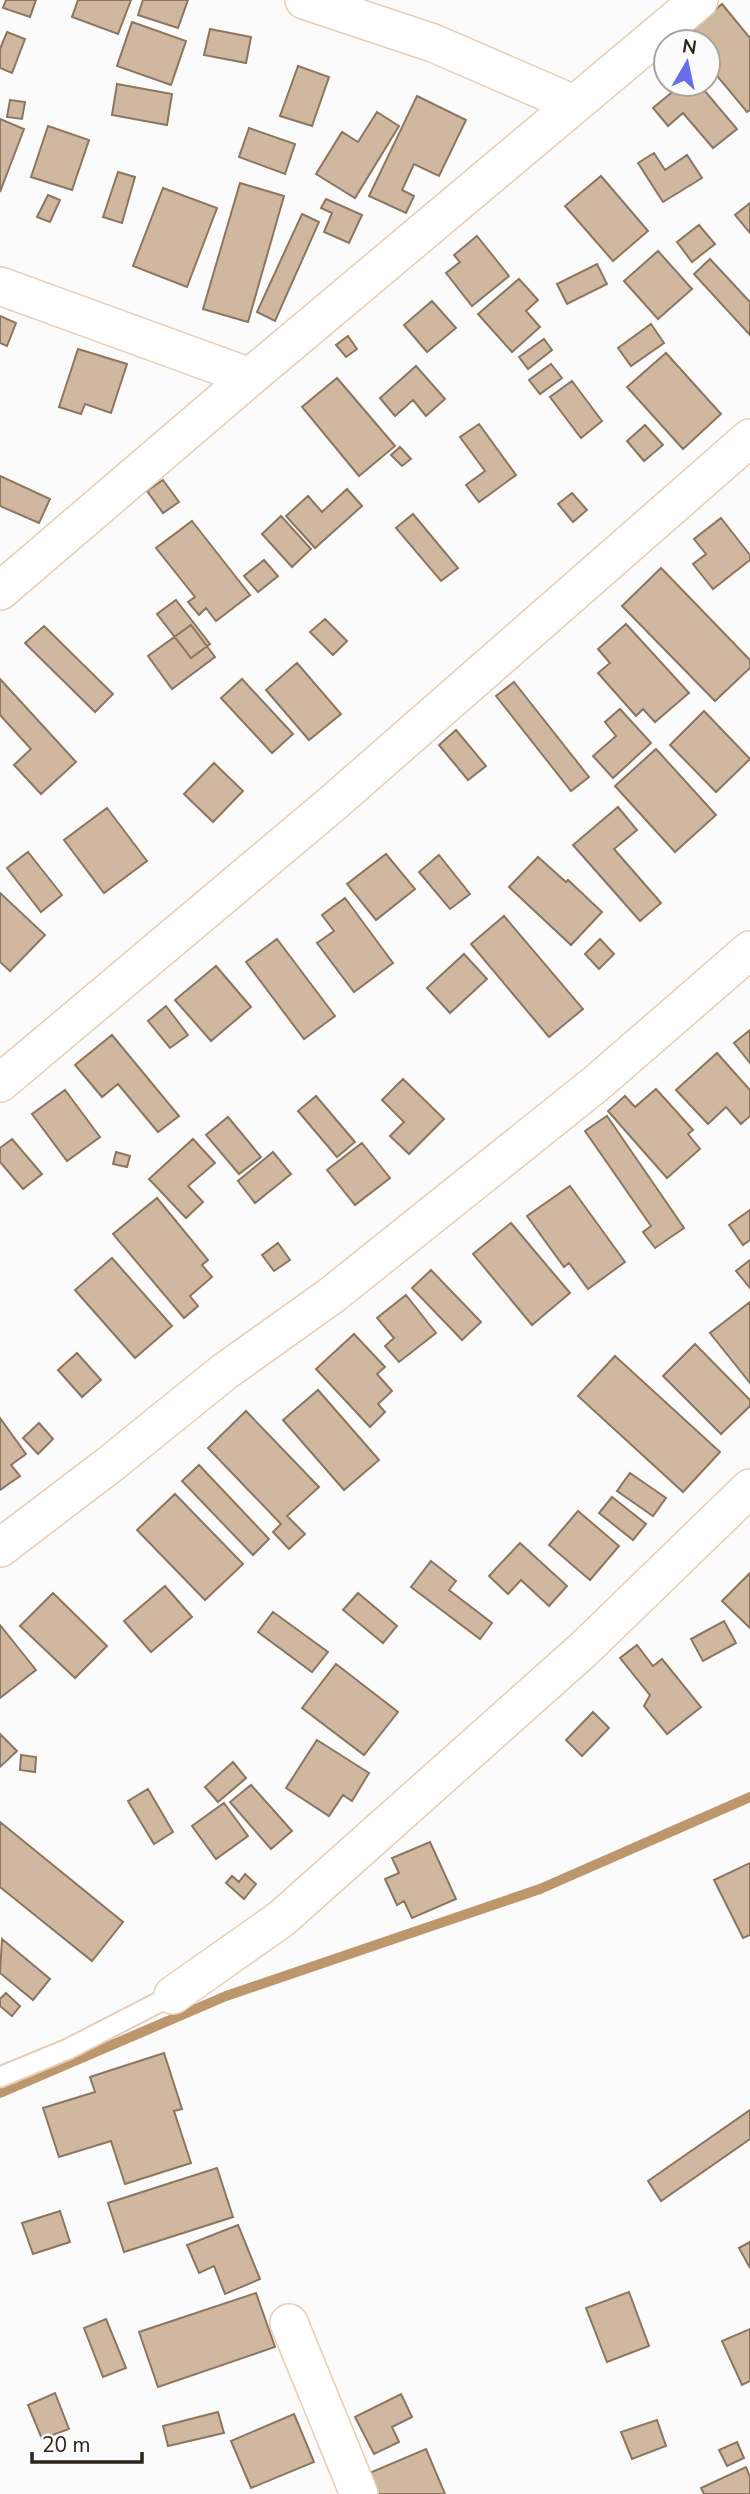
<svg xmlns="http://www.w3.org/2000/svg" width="750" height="2494" font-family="'Nunito Sans',sans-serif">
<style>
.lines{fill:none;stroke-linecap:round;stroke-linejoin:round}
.stream{stroke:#be966c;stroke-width:10}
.building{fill:#d0b8a0;stroke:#8c765f;stroke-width:2}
.lane-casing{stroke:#e6cdb4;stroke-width:23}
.street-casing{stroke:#e6cdb4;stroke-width:40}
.lane{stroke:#fff;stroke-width:19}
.street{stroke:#fff;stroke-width:37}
</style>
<rect width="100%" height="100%" fill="#fbfbfb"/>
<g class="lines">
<path class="stream" d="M0 2093 226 1996 540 1889 750 1797"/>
</g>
<path class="building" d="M6 0H36L30 17 3 8Z
M78 0H131L118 34 72 17Z
M143 0H188L178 28 138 15Z
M722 4 750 38V110L747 112 708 65V42H689L684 36Z
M132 22 186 41 171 85 117 66Z
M210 29 251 37 246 63 204 55Z
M7 32 25 39 12 73 0 68V49Z
M298 66 329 77 312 126 280 116Z
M117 84 172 94 167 125 112 115Z
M682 84H699L737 129 713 148 683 113 668 126 653 108Z
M417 96 466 120 439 176 414 164 402 190 414 196 406 213 369 196Z
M10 100 25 102 22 119 7 117Z
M377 112 399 126 355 198 316 174 342 132 358 142Z
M0 119 24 129 0 192Z
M48 126 89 140 72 190 31 177Z
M249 128 295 144 285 174 239 157Z
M654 153 665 170 687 155 702 178 663 202 638 163Z
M118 172 135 177 122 223 103 217Z
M601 176 648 231 613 261 565 206Z
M240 183 284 196 248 322 203 309Z
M163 188 217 208 187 287 133 266Z
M48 195 60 200 50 222 37 217Z
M326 199 362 215 349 243 324 232 332 213 321 208Z
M750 203V233L735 215Z
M302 214 319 222 275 321 257 312Z
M699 225 715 244 692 262 677 242Z
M477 236 509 276 472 306 446 273 460 262 454 255Z
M658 251 692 289 658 319 624 281Z
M710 259 750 302V335L694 274Z
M597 264 607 284 567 304 557 284Z
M519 279 538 300 526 311 540 327 512 352 478 314Z
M432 301 456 328 427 352 404 325Z
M0 316 16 323 7 346 0 343Z
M651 324 664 343 631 366 618 348Z
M348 336 357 349 346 357 336 345Z
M544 339 552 350 528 369 519 357Z
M78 349 127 364 111 413 85 404 81 414 59 407Z
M666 353 721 414 683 449 627 387Z
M551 364 562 378 540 394 529 380Z
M416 366 445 399 426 416 413 400 395 416 380 398Z
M337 378 395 446 359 476 302 407Z
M572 381 602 421 581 438 550 397Z
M479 424 516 475 479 502 466 485 485 471 460 437Z
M645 425 663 445 644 461 627 441Z
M400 447 411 459 402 466 391 455Z
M0 476 50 499 39 523 0 506Z
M163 480 179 502 163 513 147 491Z
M347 489 362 506 315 548 286 516 308 496 322 512Z
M572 493 587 510 573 522 558 504Z
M413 514 458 568 441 581 396 528Z
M281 516 311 549 292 567 262 534Z
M721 518 750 555V560L713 589 693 564 706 554 694 539Z
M192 521 250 595 216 621 206 608 199 615 188 602 195 597 156 548Z
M264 560 278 576 258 592 244 576Z
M661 568 750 660V668L715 701 622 606Z
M176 600 210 644 191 658 157 614Z
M325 619 347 641 333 655 310 632Z
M626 624 689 693 655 722 643 709 636 716 598 673 610 663 598 649Z
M191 625 215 657 172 689 148 656Z
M44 626 113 694 95 712 25 643Z
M297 663 341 714 309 740 266 690Z
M0 679 76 762 41 794 14 765 31 749 0 715Z
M242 679 293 734 272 753 221 698Z
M514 682 589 777 571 791 496 696Z
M620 709 651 743 613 778 593 756 616 736 605 722Z
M704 711 750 759 716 792 670 745Z
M456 730 486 766 468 780 439 745Z
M656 749 716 815 675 852 615 786Z
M214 763 243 791 213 822 184 794Z
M618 807 637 830 614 849 661 903 640 921 573 845Z
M107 808 147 861 104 893 64 840Z
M28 852 62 895 41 912 7 868Z
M386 854 415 889 376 920 347 884Z
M439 855 470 894 450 909 419 872Z
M538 857 566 882 568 880 602 912 571 945 509 887Z
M0 893 45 935 10 971 0 962Z
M345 898 393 963 354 992 317 943 334 931 322 915Z
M504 916 583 1009 549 1037 471 944Z
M277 939 335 1016 304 1039 246 962Z
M600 939 614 954 599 969 585 954Z
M464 954 487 979 450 1013 427 988Z
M216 966 251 1007 211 1041 175 1000Z
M166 1006 188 1035 170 1048 148 1021Z
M750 1030V1063L734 1043Z
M112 1035 179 1116 158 1132 118 1084 102 1097 75 1065Z
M717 1053 750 1090V1116L741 1124 726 1107 708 1124 676 1090Z
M403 1079 444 1119 409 1154 390 1136 404 1122 382 1100Z
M656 1089 693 1130 688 1134 700 1149 667 1178 608 1111 625 1096 635 1107Z
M65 1090 100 1137 67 1161 32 1114Z
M316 1096 355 1142 337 1157 298 1111Z
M607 1116 684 1228 655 1248 643 1232 651 1226 585 1131Z
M228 1117 261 1157 239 1174 206 1135Z
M12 1139 42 1174 23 1189 0 1162V1148Z
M193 1139 215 1163 188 1186 203 1202 186 1218 149 1179Z
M362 1143 390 1178 355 1205 327 1170Z
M116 1152 130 1156 127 1167 113 1164Z
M273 1152 291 1174 255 1203 238 1181Z
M570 1186 625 1262 588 1289 569 1263 564 1267 527 1216Z
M157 1198 208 1260 202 1265 212 1277 190 1296 198 1306 184 1318 113 1234Z
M750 1210V1240L743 1245 729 1225Z
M511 1223 570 1293 532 1325 473 1254Z
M278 1243 290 1260 274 1271 262 1255Z
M112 1258 172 1326 135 1358 75 1290Z
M750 1260V1288L736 1271Z
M431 1270 481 1322 462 1340 412 1288Z
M406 1295 436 1333 399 1362 385 1346 394 1338 377 1318Z
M750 1302V1383L710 1333Z
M354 1334 385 1367 377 1374 392 1391 378 1404 385 1412 370 1427 316 1369Z
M695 1344 750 1400V1406L721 1434 663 1376Z
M77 1353 101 1380 82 1397 58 1370Z
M615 1356 720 1452 683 1492 578 1396Z
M318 1390 379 1460 344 1490 283 1420Z
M246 1411 319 1487 287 1516 305 1534 289 1549 273 1532 281 1524 208 1448Z
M0 1418 26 1454 11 1465 20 1476 0 1490Z
M39 1423 53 1439 38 1454 23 1438Z
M199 1465 269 1539 253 1555 182 1481Z
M630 1473 666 1498 653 1516 617 1491Z
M175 1494 243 1564 205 1600 137 1530Z
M612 1497 646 1524 633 1540 599 1513Z
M578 1511 619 1546 590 1580 549 1545Z
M520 1543 567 1586 549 1606 521 1580 508 1594 489 1576Z
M431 1561 456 1581 449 1590 492 1623 480 1639 411 1587Z
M750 1573V1628L722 1601Z
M165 1586 192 1617 151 1652 124 1621Z
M53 1593 107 1646 75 1678 20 1626Z
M358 1593 397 1626 383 1643 343 1610Z
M273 1612 328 1652 312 1672 258 1632Z
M724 1621 736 1643 703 1661 691 1639Z
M0 1625 36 1670 0 1698Z
M637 1645 653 1666 662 1659 701 1707 667 1734 644 1706 650 1695 620 1658Z
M336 1664 398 1712 364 1755 302 1708Z
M593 1712 609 1728 582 1756 566 1740Z
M0 1734 17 1751 0 1767Z
M317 1740 369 1773 352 1801 343 1795 329 1816 286 1788Z
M21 1755 36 1757 35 1772 20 1770Z
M233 1762 246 1778 218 1802 205 1787Z
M251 1785 292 1831 271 1849 230 1802Z
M148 1789 173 1832 154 1844 128 1801Z
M224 1803 248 1836 216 1859 192 1826Z
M0 1822 123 1922 92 1961 0 1887Z
M430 1842 456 1899 412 1918 404 1901 397 1905 385 1879 399 1873 392 1858Z
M750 1863V1935L743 1938 714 1880Z
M245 1874 256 1884 244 1899 226 1883 232 1876 239 1882Z
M2 1939 50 1979 33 2000 0 1973Z
M6 1993 20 2006 12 2016 0 2006V1999Z
M164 2053 182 2109 174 2111 191 2163 125 2184 111 2141 59 2157 43 2108 95 2092 90 2077Z
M750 2110V2139L661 2201 648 2181Z
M217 2168 233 2217 124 2252 108 2203Z
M60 2211 70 2242 33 2254 22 2223Z
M238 2225 260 2279 225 2294 214 2266 199 2273 187 2245Z
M750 2242V2268L739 2248Z
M629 2292 649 2346 607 2362 586 2308Z
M256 2293 275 2347 158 2387 139 2332Z
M106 2319 126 2368 103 2377 84 2328Z
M750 2329V2381L742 2385 722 2341Z
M55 2393 69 2429 42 2439 28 2405Z
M401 2394 412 2417 392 2427 399 2442 374 2454 355 2417Z
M218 2412 224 2433 168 2446 163 2426Z
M294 2414 314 2462 251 2488 231 2441Z
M657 2420 666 2446 632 2459 621 2432Z
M737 2442 744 2458 727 2466 719 2450Z
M426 2449 445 2494H375L367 2474Z
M746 2467 750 2477V2494H704L701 2488Z"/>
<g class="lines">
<defs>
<path id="lane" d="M0 2077 68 2049 173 1995"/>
<path id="street" d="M304 0 433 43 574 104
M0 286 250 377
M0 591 250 377 699 0
M0 1083 333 803 750 438
M0 1548 109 1465 224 1372 332 1295 598 1082 750 950
M173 1995 281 1919 584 1649 750 1488
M289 2323 359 2494"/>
</defs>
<use href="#lane" class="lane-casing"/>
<use href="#street" class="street-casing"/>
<use href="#lane" class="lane"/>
<use href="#street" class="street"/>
</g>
<g transform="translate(687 63) rotate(9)"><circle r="33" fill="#fbfbfb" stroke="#a8a5a1" stroke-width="2"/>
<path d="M0-5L12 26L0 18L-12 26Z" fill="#686ee7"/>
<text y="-10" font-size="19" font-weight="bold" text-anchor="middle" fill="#2c2319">N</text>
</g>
<path d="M32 2452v10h110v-10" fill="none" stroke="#2c2319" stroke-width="3.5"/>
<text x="42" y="2452" font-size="21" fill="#2c2319" stroke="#fbfbfb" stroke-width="5" paint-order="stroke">20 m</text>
</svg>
